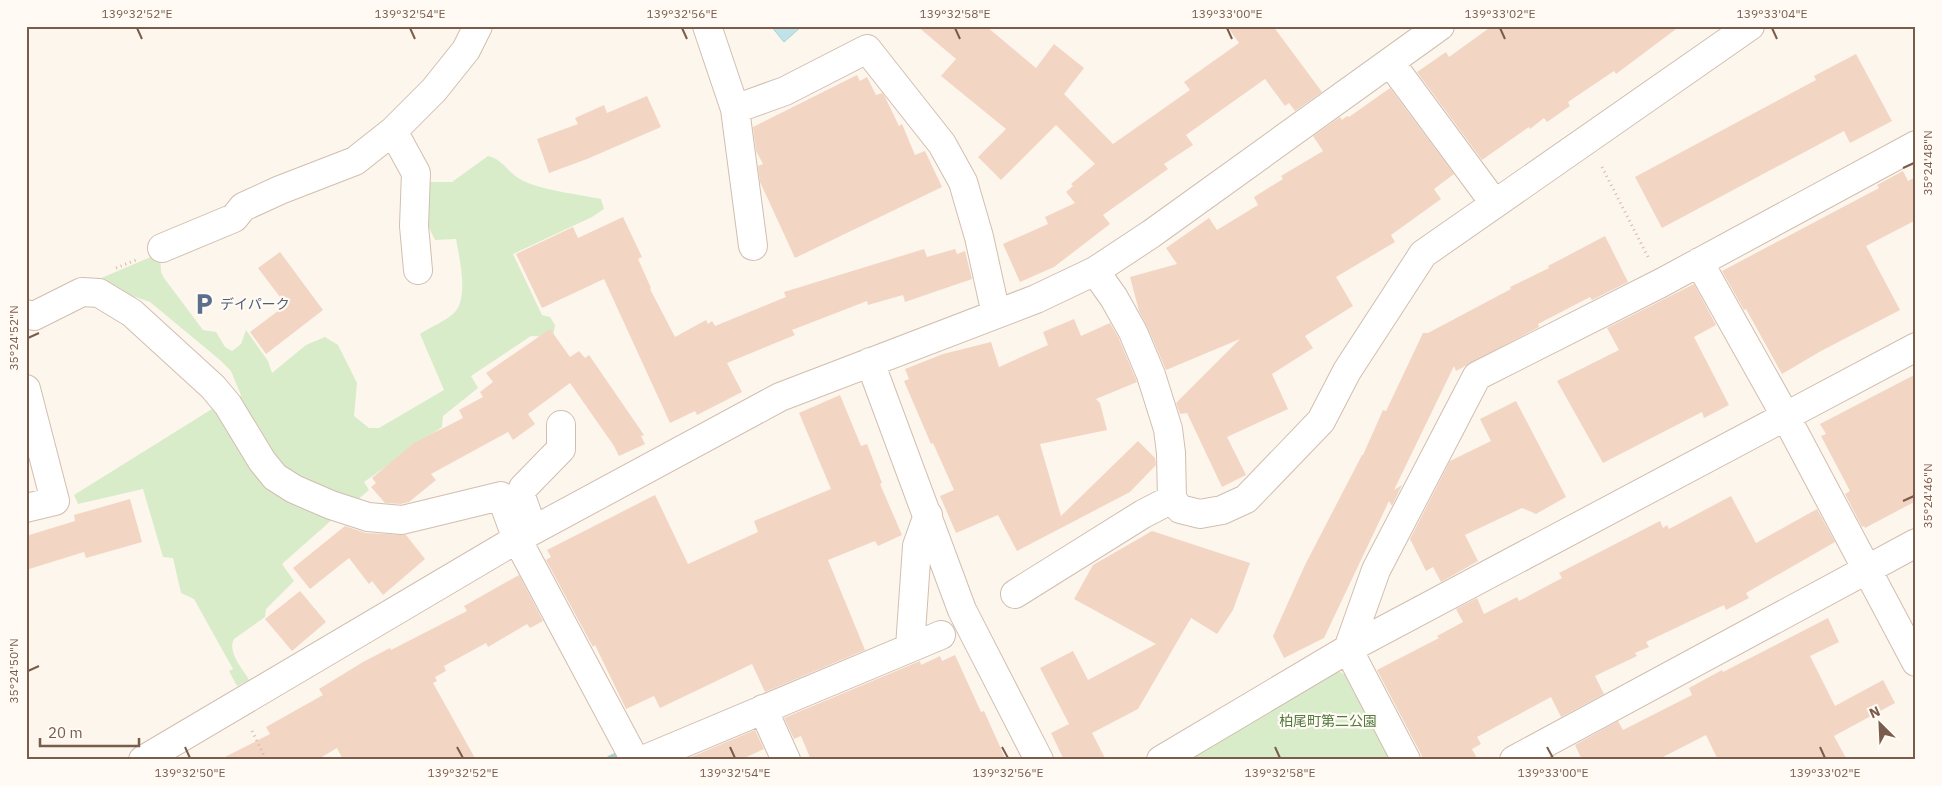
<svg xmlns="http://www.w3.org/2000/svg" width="1942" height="786" font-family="'IBM Plex Sans','Noto Sans JP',sans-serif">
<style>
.green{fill:#d8ecc9}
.water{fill:#bfe3e8;stroke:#a5d3da}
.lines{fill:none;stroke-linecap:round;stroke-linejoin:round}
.stream{stroke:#a5d3da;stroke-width:10}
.building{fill:#f3d5c3}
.minor-casing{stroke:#d1beb0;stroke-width:30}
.path{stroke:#d9b8a5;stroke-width:3;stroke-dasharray:1 4;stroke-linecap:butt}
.minor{stroke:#fff;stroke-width:28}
.ticks{fill:none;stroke:#7a5c4d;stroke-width:2}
.labels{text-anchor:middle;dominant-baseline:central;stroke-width:4.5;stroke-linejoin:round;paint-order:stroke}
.service-label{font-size:14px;fill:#4e5e75;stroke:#fffaf3;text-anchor:start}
.park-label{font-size:14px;fill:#537a41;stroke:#fffaf3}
.neatline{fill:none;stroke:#7a5c4d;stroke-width:2}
.ticks-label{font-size:12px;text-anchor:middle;fill:#7a5c4d}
</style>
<rect width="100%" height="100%" fill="#fdf6ec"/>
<path class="green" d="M488 156C502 159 508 172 520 179 535 189 581 195 601 199L604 209 592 217 513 254 542 315 550 317 555 325 553 337 531 336 471 376 478 388 443 416 442 427 364 482 369 490 356 501 292 477 235 405 241 395 231 371 220 360 150 302 92 282 160 253 161 272 164 278 203 330 216 332 225 347 232 351 241 344 246 330 268 361 272 373 306 345 325 337 338 345 357 383 354 416 369 428H379L444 390 420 334C430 327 444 322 453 314 470 300 459 257 456 239L435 240 423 215 424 182H452Z
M220 404 334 518 282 564 294 581 266 609 265 617 234 639C227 652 242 668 249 680L237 686 229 671 233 669 194 599 181 593 173 558 163 557 143 489 78 504 74 495Z
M1338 671 1348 676 1391 760H1188Z"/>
<path class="water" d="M771 26H802L784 42Z"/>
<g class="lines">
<path class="stream" d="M611 760 618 757"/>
</g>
<path class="building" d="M917 26H986L1036 68 1054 44 1084 68 1064 94 1113 144 1190 90 1184 82 1239 43 1227 26H1273L1322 92 1295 111 1289 103 1285 106 1265 79 1186 135 1193 145 1164 164 1168 169 1103 215 1110 224 1054 267 1020 282 1003 244 1048 224 1045 217 1075 203 1066 192 1073 186 1071 184 1095 164 1056 125 1001 180 978 157 1006 129 941 76 956 59Z
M1492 26H1680L1616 74 1614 71 1568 102 1570 106 1547 122 1544 118 1530 129 1529 127 1482 160 1417 72 1446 52 1449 57Z
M1856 54 1892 121 1850 143 1844 131 1662 228 1635 177 1816 80 1814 76Z
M857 75 860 81 867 77 876 95 882 93 884 95 899 126 902 124 915 155 925 151 942 187 795 258 760 182 758 166 763 164 756 151 753 127Z
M1390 88 1454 174 1434 189 1441 199 1391 235 1395 242 1336 277 1353 306 1305 336 1313 348 1272 374 1288 409 1227 437 1246 475 1222 487 1187 413 1180 414 1176 403 1240 339 1166 370 1147 326 1139 311 1130 277 1177 264 1166 248 1209 218 1217 230 1258 205 1254 197 1283 179 1281 176 1323 151 1313 136 1340 117 1342 120 1347 116 1349 117Z
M647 96 661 127 587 159 549 173 537 139 578 124 575 118 604 105 607 113Z
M1903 171 1908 181 1916 177V220L1866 246 1900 310 1821 351 1782 374 1746 309 1744 310 1722 271 1879 188 1877 185Z
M623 217 642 257 638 259 651 288 650 289 675 337 706 320 708 324 712 321 715 326 786 297 784 292 924 249 927 257 955 249 957 254 965 251 972 279 905 302 903 295 868 305 867 301 792 330 795 335 727 363 742 392 697 415 695 411 670 423 604 279 542 308 516 254 573 227 578 238Z
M1605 236 1628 282 1592 300 1590 297 1538 324 1539 327 1456 371 1454 366 1394 490 1402 485 1392 506 1389 501 1324 638 1284 658 1273 636 1305 565 1362 455H1363L1383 410 1386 411 1423 333H1428L1511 289 1510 287 1549 268 1548 266Z
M280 252 323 310 266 354 250 332 286 305 258 268Z
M1694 284 1716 325 1694 337 1729 405 1704 418 1702 412 1603 463 1557 381 1619 350 1607 328Z
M1074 319 1081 336 1110 323 1119 339 1137 382 1096 399 1100 403 1107 430 1040 444 1061 516 1138 441 1155 458 1156 465 1130 492 1017 551 998 515 956 533 940 496 954 490 933 443 931 444 904 381 909 379 905 369 943 354 991 342 999 367 1048 345 1043 332Z
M550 329 570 357 579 351 585 358 589 355 644 435 641 436 645 444 619 456 614 446 570 383 528 414 535 424 513 440 508 432 431 474 436 480 409 502 401 504 385 503 371 487 376 483 372 478 414 443 463 418 459 410 483 397 480 392 493 382 486 373Z
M1916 374V501L1865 528 1864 526 1862 527 1845 494 1850 491 1821 436 1826 434 1820 424Z
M840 395 861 446 867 444 882 483 880 484 902 535 878 546 875 541 828 560 865 650 765 692 752 664 660 708 654 696 626 709 595 645 593 647 546 560 551 557 547 550 655 495 688 564 758 532 754 521 831 489 799 413Z
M1516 401 1566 497 1536 514 1522 508 1465 535 1478 561 1441 582 1433 567 1426 571 1410 539 1450 461 1491 441 1480 419Z
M1731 496 1756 543 1817 509 1835 542 1746 593 1749 598 1726 610 1724 605 1646 642 1649 647 1635 653 1637 656 1595 676 1604 694 1561 717 1551 697 1477 737 1481 744 1472 749 1478 760H1424L1377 670 1439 638 1437 636 1463 622 1456 609 1477 598 1484 614 1517 597 1519 601 1562 578 1559 573 1660 521 1663 528 1667 525 1669 529Z
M130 499 142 542 86 558 84 552 26 570V536L75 521 74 515Z
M345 526 366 533 406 535 425 559 383 595 372 581 369 584 349 558 310 589 293 568Z
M1152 531 1250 563 1233 610 1217 634 1191 618 1138 709 1092 733 1106 760H1064L1051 733 1069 724 1040 668 1073 651 1088 680 1156 644 1074 599 1093 565Z
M519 575 543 621 530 628 527 624 488 647 486 643 444 666 446 671 435 677 437 681 433 683 476 760H343L337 748 317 760H219L270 734 266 727 323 695 319 689 363 662 390 648 391 650 467 611 464 606Z
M300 591 326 622 292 651 265 619Z
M1828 618 1839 642 1810 656 1835 706 1883 680 1895 703 1834 736 1847 760H1718L1706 735 1657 760H1582L1575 745 1618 721 1623 730 1692 695 1689 688 1722 670 1723 672Z
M955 655 981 712 984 711 1006 760H811L801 736 794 739 784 718 920 661 921 665 940 656 942 661Z
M755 730 764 749 740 760H684Z"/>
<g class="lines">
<defs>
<path id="minor" d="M707 26 735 109 785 91 867 49 942 144 963 182 979 237 996 314
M1390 62 1495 204
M735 109 753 246
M393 131 416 173 414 226 418 270
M162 248 234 218 243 207 280 190 355 161 393 131 434 90 466 50 478 26
M1699 262 1786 417 1916 662
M1095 271 1114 298 1133 332 1151 375 1168 429 1171 453 1172 499 1180 509 1200 514 1222 510 1246 499 1321 421 1347 371 1423 254 1750 26
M26 314 34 316 82 292 99 293 132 313 213 387 228 405 262 461 275 477 294 489 331 505 368 517 402 520 501 496 517 539 635 760
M870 362 962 610 1039 760
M26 389 55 501 26 508
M533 530 521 496 523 488 561 449V425
M1015 594 1143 514 1172 499
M910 647 917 546 928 515
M763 709 786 760
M143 760 517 539 780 397 1036 299 1095 271 1151 234 1440 26
M643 760 941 635
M1161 760 1348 649 1916 347
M1406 760 1348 649 1376 570 1477 376 1661 283 1916 145
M1514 760 1916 543"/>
</defs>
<use href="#minor" class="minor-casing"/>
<path class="path" d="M1602 167 1648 257
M116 268 136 260
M252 731 266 760"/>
<use href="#minor" class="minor"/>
</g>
<path class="ticks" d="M137 28 142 39M410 28 415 39M682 28 687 39M955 28 960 39M1227 28 1232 39M1500 28 1505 39M1772 28 1777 39M1903 168 1914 163M28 338 39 333M1903 501 1914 496M28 671 39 666M185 747 190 758M457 747 463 758M730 747 735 758M1002 747 1008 758M1275 747 1280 758M1547 747 1553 758M1820 747 1825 758"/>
<defs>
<symbol id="parking-bare" viewBox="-9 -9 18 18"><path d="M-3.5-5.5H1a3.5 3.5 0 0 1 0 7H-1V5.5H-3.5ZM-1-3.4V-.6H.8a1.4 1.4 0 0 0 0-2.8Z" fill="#5c6f8a" stroke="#fffaf3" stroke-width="2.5" paint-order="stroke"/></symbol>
</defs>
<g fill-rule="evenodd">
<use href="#parking-bare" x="188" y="288" width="32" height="32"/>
</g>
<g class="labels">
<g class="service-label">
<text x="220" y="304">デイパーク</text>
</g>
<g class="park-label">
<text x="1328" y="721">柏尾町第二公園</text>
</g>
</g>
<rect width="1942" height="786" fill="none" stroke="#fffaf3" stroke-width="55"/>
<g transform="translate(1880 724) rotate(336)" stroke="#fffaf3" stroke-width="4" paint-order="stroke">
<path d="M0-4L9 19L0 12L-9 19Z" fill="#7a5c4d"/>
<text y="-8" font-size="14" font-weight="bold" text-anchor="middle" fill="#7a5c4d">N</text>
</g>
<path d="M40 738v8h99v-8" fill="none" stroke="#7a5c4d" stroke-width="2.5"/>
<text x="48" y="738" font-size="15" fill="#7a5c4d" stroke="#fffaf3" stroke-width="4" paint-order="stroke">20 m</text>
<rect x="28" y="28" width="1886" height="730" class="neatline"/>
<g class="ticks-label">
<text x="137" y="18">139°32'52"E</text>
<text x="410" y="18">139°32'54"E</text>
<text x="682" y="18">139°32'56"E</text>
<text x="955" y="18">139°32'58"E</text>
<text x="1227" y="18">139°33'00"E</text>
<text x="1500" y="18">139°33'02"E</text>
<text x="1772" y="18">139°33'04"E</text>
<text transform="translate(1928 163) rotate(-90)" y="4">35°24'48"N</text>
<text transform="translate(14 338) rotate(-90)" y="4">35°24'52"N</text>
<text transform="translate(1928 496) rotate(-90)" y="4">35°24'46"N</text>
<text transform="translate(14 671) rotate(-90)" y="4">35°24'50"N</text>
<text x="190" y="777">139°32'50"E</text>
<text x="463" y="777">139°32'52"E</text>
<text x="735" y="777">139°32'54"E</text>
<text x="1008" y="777">139°32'56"E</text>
<text x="1280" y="777">139°32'58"E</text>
<text x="1553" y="777">139°33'00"E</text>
<text x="1825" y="777">139°33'02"E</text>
</g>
</svg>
